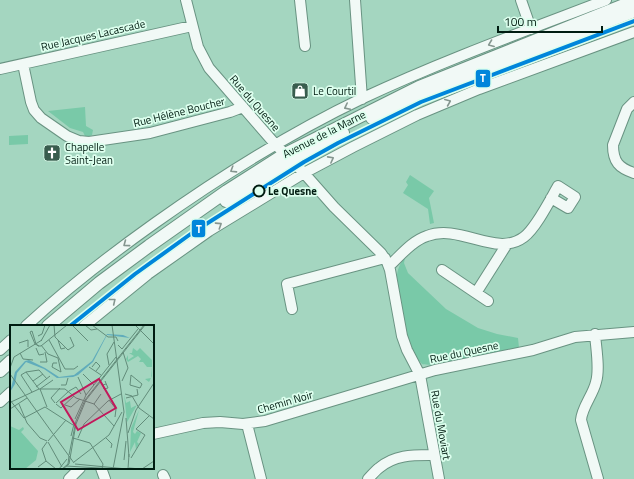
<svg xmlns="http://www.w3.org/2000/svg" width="634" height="479" font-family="'Titillium Web',sans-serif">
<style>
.green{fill:#79c9a8}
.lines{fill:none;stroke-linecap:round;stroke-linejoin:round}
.minor-casing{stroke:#699382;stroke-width:12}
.major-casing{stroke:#699382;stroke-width:14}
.minor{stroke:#f1f9f6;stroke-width:10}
.major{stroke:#f1f9f6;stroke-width:12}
.tram-1-casing{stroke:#dfe;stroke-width:7}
.tram-1{stroke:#0086db;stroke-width:4}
.oneway{stroke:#85968f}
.stop-dot{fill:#dfe;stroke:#001c11;stroke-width:2}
.labels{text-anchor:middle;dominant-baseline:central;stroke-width:3.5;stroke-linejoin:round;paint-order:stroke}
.street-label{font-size:11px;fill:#001c11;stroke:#dfe}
.poi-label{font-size:11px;fill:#001c11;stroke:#dfe;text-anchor:start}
.stop-label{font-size:11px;font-weight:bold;fill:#001c11;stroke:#dfe;text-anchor:start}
.inset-road{fill:none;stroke:#628c7a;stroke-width:1}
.view{fill:#c2185b;fill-opacity:0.15;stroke:#c2185b;stroke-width:2}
.inset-edge{fill:none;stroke:#001c11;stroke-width:2}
.line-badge{stroke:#dfe;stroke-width:1.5}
.badge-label{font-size:11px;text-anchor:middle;font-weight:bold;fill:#fff}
</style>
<rect width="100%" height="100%" fill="#a4d6c0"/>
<path class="green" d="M85 107 86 126 93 130 92 135 86 138 83 132 70 128 48 111Z
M28 135V144L9 145V136Z
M410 175 434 191 429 198 434 223 430 224 428 209 403 193 408 185 406 182Z
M405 258 404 263 408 273 446 309 478 328 497 334 518 338 519 348C502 352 435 368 422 364 406 347 404 320 401 299 399 292 397 284 397 277 397 270 400 263 405 258Z"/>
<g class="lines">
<defs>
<path id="minor" d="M186 0 198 47 209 68 275 144 304 173 334 207 381 253 387 262 390 270 402 336 407 350 420 375 439 479
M300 0 305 46
M355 0 362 99
M521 0 531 29
M23 64 31 102 34 110 41 118 67 136 79 141 89 142 150 133 230 112 243 107
M0 69 192 26
M634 102 627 109 613 145C613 162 619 168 634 173
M389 266C401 255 412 241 427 236 460 223 496 258 524 237 536 228 550 200 558 186L575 197 568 208 551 198
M442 270 476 293
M488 301 476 293 507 244
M292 309 287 284 385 258
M26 326C66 289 110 255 155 223 221 176 290 133 363 98 442 61 525 31 606 0
M84 326 148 274 209 231 304 173 353 147 417 115 479 89 634 32
M595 334C596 348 600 369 596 382 593 395 582 407 581 420L598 479
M0 350 11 340
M0 402 11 392
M247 424 261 479
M153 434 203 423 220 422 243 424 265 421 435 370 533 350 575 337 634 332
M101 468 105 479
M163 475 165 479
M69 479 80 468
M368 479C372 475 375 471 379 468 395 454 415 455 434 455"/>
<path id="major" d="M372 118 456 81 634 11
M226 201 293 161 343 133
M48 326 99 283 149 246 227 191 285 154 419 87 634 1
M0 371 11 361"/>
</defs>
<use href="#minor" class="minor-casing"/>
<use href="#major" class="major-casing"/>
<use href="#minor" class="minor"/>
<use href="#major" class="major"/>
<defs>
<path id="tram-1" d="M70 326 135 274 192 233 304 162 338 143 421 102 634 21"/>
</defs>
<use href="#tram-1" class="tram-1-casing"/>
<use href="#tram-1" class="tram-1"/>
</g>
<defs><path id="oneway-chevron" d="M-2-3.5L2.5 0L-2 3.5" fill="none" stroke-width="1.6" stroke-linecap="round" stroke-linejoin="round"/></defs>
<g class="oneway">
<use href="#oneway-chevron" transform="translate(491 44) rotate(159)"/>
<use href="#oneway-chevron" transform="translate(448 102) rotate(-23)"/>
<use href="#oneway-chevron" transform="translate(347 107) rotate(153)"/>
<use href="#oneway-chevron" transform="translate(331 159) rotate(-28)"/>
<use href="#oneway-chevron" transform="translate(233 170) rotate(148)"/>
<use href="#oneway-chevron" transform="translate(219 225) rotate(-33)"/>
<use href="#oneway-chevron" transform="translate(126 244) rotate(143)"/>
<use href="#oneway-chevron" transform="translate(113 301) rotate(-39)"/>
</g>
<defs>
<symbol id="shop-square" viewBox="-11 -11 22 22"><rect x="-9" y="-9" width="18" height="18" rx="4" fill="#395d4e" stroke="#dfe"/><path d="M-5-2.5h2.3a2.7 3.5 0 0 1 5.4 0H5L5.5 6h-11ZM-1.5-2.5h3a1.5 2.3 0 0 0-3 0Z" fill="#fff"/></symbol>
<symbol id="church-square" viewBox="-11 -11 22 22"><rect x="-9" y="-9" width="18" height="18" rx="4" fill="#395d4e" stroke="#dfe"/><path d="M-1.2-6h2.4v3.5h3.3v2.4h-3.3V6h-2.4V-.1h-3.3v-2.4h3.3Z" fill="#fff"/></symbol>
</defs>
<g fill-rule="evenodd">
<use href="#shop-square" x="290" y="81" width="20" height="20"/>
<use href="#church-square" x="42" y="143" width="20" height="20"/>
</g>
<circle class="stop-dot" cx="259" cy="191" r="5.5"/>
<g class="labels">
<g class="street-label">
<text transform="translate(93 35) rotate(-13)">Rue Jacques Lacascade</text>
<text transform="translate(255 103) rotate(49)">Rue du Quesne</text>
<text transform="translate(179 112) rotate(-14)">Rue Hélène Boucher</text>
<text transform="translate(324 134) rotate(-27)">Avenue de la Marne</text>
<text transform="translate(464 352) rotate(-12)">Rue du Quesne</text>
<text transform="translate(285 402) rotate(-16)">Chemin Noir</text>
<text transform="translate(441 425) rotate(80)">Rue du Moviart</text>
</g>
<g class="poi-label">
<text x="313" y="91">Le Courtil</text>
<text x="65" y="147">Chapelle<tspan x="65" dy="13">Saint-Jean</tspan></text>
</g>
<g class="stop-label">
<text x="268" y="191">Le Quesne</text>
</g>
</g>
<g transform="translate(10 325)">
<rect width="144" height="144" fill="#a4d6c0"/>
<path d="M123 23 127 26 130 23 142 35V51L139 57 135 54 141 53 142 42H137L133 37H129L131 34 128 31 118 37 116 34 118 30V35L124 31 119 28H122ZM114 69 116 78 120 76 121 83 127 80 117 97ZM129 85 123 107 125 109 127 106 131 108 127 117 129 119 126 124 125 117 120 127 121 103ZM0 101 9 105 13 102 14 104 11 107 28 126 26 135 15 144H0Z" fill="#79c9a8"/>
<path d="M97 9 113 10 120 13 97 10 83 37 68 50 63 52 47 53 34 44 16 37 7 48 5 59 0 67 5 47 15 36 19 35 35 43 49 52 64 50 82 36Z" fill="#60acbb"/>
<path class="inset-road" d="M44 0 45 12 58 25 64 21 60 12M62 0 78 16M75 0 81 5 87 4M82 0 98 12H106L108 16M102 0 114 87 103 144M125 0 144 19M28 11 32 9 35 0M39 15 55 44H64L68 41M48 15 51 24 55 23M31 16 40 0M9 18 18 15V22M31 20 38 29 48 33 51 47 42 42 43 38H47M108 20 112 24 128 4M29 21 26 19 22 6 20 7 25 19 27 20 28 21H31L57 0M26 23 29 30 34 29M10 28 13 34 23 35M30 37H37L35 27M99 40 97 29 104 17M79 42 91 50M82 42 86 37 90 41 86 46M0 43 4 32 32 15M16 47 29 64M0 49 64 138M73 49 84 60M121 50 132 59 130 63 120 60ZM68 52 76 70M23 56 33 49M95 56 98 63 94 64 93 60 96 59M112 56 118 43 113 27M51 60H56L58 53M26 62 40 51M59 66 66 62 71 69M22 67 11 50 16 47 29 45 37 54M115 69 122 71 129 83 144 94M116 73 128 70 127 64M0 75 14 93 35 82 63 100M99 75 106 84 105 92M1 77 29 64H55L66 73 84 79 104 101M45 78 41 73 50 63M46 78 59 66M9 79 17 98 30 113 37 116M46 79 51 83 64 71M84 79 91 69M55 80 61 82 70 74M37 82 30 64 43 55M0 84 17 73M116 93 119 132M65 94 76 70 106 32M118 108 126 85 144 58M61 111 64 99M63 113 80 118 93 139 92 144M68 113 74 99 98 76 111 69M96 113 102 119 101 123M38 116 56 95M38 117 52 142M59 130 66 96 75 75 134 0M121 133 135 110 126 104 139 91M114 135 116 116M36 136 32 124 37 117M64 137 99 110 112 87M65 139 117 144M56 141 106 144M28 142 36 136 46 144M119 143 131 144M49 144 57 134M52 144 58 139 59 131M53 144 59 139 66 99 76 75 135 0M118 144 119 129M132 144 144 136"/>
<path class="view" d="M89 54 106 83 68 105 51 77Z"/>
<rect width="144" height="144" class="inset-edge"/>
</g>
<g class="line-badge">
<rect x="475" y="69" width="16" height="19" rx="4" fill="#0086db"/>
<rect x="191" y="219" width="15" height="19" rx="4" fill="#0086db"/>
</g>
<g class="badge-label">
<text x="483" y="82">T</text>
<text x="199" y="233">T</text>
</g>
<path d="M498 26v6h104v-6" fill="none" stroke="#001c11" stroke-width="2"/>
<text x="504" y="26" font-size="12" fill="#001c11" stroke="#ddffee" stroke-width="3" paint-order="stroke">100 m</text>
</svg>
